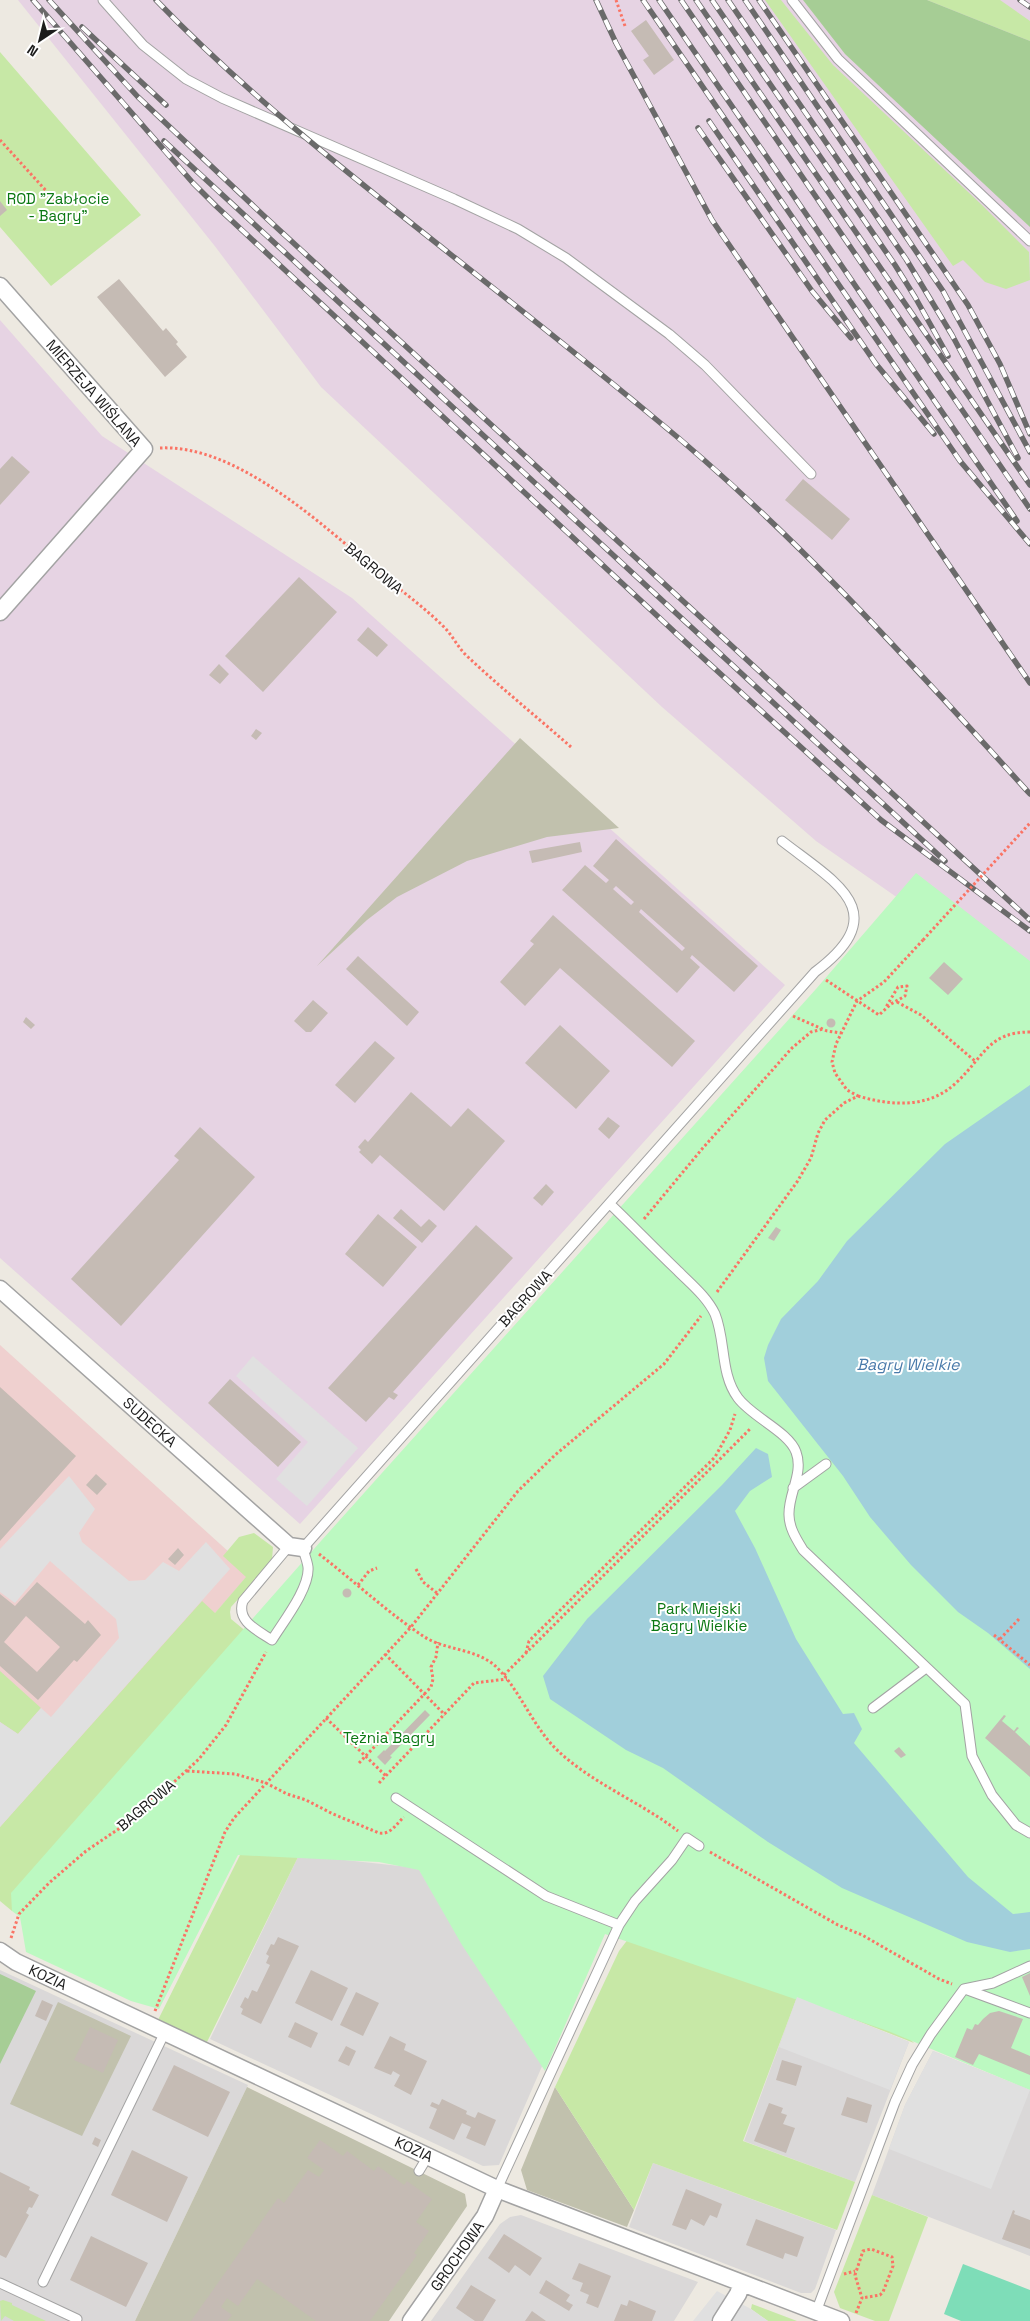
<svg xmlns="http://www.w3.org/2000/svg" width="1030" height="2321" font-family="'Space Grotesk',sans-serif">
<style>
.residential{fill:#dad8d8}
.commercial{fill:#efd0cf}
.industrial{fill:#e6d3e3}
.construction{fill:#c1c1ad}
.grass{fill:#c7e8a6}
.forest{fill:#a6cd95}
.park{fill:#bcf9c1}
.pitch{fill:#7eddb8}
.parking{fill:#e0e0e0}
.water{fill:#a1cfdb}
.building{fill:#c5bbb4;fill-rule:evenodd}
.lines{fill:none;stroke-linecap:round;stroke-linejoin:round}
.lane-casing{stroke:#a3a3a3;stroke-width:11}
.street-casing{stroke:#a3a3a3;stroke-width:19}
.path{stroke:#fa7465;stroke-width:3;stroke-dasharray:2.5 2.5;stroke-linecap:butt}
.lane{stroke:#fff;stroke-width:9}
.street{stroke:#fff;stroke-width:16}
.rail-casing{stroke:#6a6a6a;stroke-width:5.5}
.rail{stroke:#fff;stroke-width:4;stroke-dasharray:11;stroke-linecap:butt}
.path-bridge{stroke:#fa7465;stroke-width:3;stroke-dasharray:2.5 2.5;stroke-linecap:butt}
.labels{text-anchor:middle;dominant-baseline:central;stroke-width:4;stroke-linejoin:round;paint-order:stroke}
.park-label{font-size:15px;fill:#0b7813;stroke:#fff}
.street-label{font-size:15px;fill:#1c1c1c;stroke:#fff}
.water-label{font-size:16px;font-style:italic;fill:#497aaa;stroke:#fff}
</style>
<rect width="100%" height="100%" fill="#ede9e1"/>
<path class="residential" d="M299 1855 418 1868 543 2064 499 2165 483 2166 210 2039Z
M0 1970 248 2085 135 2321H0Z
M797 1997 909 2042 855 2182 744 2141Z
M933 2051 1030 2090V2256L872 2195 905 2105Z
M653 2163 836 2230 815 2289 811 2293H801L629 2227Z
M521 2215 698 2282 674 2321H431L500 2224 510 2217Z"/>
<path class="commercial" d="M0 1345 251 1572 0 1859Z"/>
<path class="industrial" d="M18 0H1030V985L931 921 816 841 662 707 321 387 214 245Z
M0 320 102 436 352 598 785 985 300 1524 0 1258Z"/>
<path class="construction" d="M520 738 619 828 547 837 467 861 397 897 367 920 317 966Z
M58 2002 131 2036 82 2136 10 2104Z
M247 2087 465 2194 467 2206 389 2321H135Z
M555 2087 634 2210 627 2227 527 2190 521 2170Z"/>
<path class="grass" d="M765 0H781L833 65 982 205 1029 252 1030 280 1006 289 985 282 963 260 953 266Z
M927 0H1000L1030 21V41Z
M0 52 141 215 51 286 0 227Z
M254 1533 273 1547 272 1559 268 1566 231 1607 230 1612 231 1619 264 1646 31 1894 12 1911 0 1901V1827L202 1601 215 1613 246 1577 223 1556 239 1537Z
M0 1671 41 1708 18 1734 0 1722Z
M241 1853 299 1855 207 2042 158 2020Z
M651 1909 906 2035 914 2043 797 1997 743 2141 855 2182 837 2230 653 2163 634 2210 555 2087 619 1951Z
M872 2195 928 2217 889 2321H875L840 2308 834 2292Z
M3 2300 12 2303V2305L46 2321H14L5 2316 1 2321 0 2301Z
M752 2304 797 2321H768L751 2309Z"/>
<path class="forest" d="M803 0H927L1030 41V227L845 54Z
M0 1974 36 1991 0 2064Z"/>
<path class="park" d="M916 873 1030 961V2090L888 2031 605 1934 545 2071 462 1945 419 1870 379 1862 238 1855 159 2009 131 2001 26 1952 20 1917 12 1911 11 1893 321 1541 816 989Z"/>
<path class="pitch" d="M963 2264 1030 2290V2321H961L944 2314Z"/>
<path class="parking" d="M253 1356 358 1448 307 1506 276 1479 308 1442 236 1376Z
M69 1476 95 1509 79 1533 82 1542 129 1581 145 1580 163 1562 179 1571 206 1542 230 1569 0 1827V1722L18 1734 41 1708 51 1717 119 1638 116 1619 50 1561 15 1603 0 1592V1549Z
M797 1997 909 2042 890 2090 779 2047Z
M933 2051 1030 2090 991 2189 889 2149 905 2105Z
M717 2291 751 2309 768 2321H693Z"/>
<path class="water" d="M1030 1085V1669L988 1633 958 1612 911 1565 870 1517 843 1476 768 1381 764 1358 768 1345 781 1319 818 1281 847 1241 945 1144Z
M756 1448 768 1454 772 1477 750 1491 735 1511 755 1548 796 1639 843 1714 854 1713 862 1729 854 1743 968 1877 1013 1914 1030 1912V1949L1010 1952 967 1942 842 1888 768 1842 663 1768 626 1750 550 1699 543 1676 587 1619 722 1485Z"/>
<path class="building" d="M646 20 674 60 654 75 643 60 649 56 631 31Z
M0 201 7 210 0 216Z
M119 279 163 331 166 328 178 342 176 344 187 357 165 377 97 297Z
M12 456 30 472 0 505V469Z
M803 479 850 519 832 540 785 500Z
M299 577 337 612 263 692 225 656Z
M368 627 388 645 377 657 357 640Z
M219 664 229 674 220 684 209 675Z
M256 729 262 733 256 740 251 736Z
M616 839 758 966 734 992 692 955 690 958 700 967 677 993 562 890 585 865 606 883 609 880 593 866ZM616 886 634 902 631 905 613 889ZM641 909 685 948 682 951 639 912Z
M580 842 582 852 532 863 529 851Z
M553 915 695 1041 672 1067 560 968 525 1006 500 982 534 944 530 941Z
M358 956 419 1012 407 1026 346 969Z
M944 962 963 979 948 995 929 978Z
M313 1000 328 1013 311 1032H306L294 1021Z
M26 1017 35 1025 31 1029 23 1022Z
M826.5 1023a4.5 4.5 0 1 1 9 0a4.5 4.5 0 1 1-9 0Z
M560 1025 610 1071 576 1109 525 1063Z
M375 1041 395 1058 355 1103 335 1085Z
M411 1092 451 1127 468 1108 505 1141 444 1211 380 1155 372 1164 359 1152 361 1150 358 1147 365 1139 368 1142Z
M608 1117 620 1126 609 1139 598 1129Z
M200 1127 255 1177 121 1326 71 1279 179 1160 174 1156Z
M546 1184 554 1192 542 1206 533 1198Z
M401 1209 421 1227 429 1219 437 1226 422 1243 393 1218Z
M378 1214 417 1247 383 1287 345 1254Z
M476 1225 513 1258 393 1392 398 1395 394 1400 389 1397 366 1422 328 1388Z
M776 1227 781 1230 774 1241 768 1238Z
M230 1379 301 1442 278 1467 208 1403Z
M0 1387 76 1456 0 1541Z
M96 1474 107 1484 97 1495 86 1485Z
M178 1548 184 1555 175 1565 168 1559Z
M37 1582 85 1624 88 1620 101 1635 77 1662 74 1660 38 1700 0 1666V1594L15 1606ZM26 1616 60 1647 37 1672 4 1642Z
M342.5 1593a4.5 4.5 0 1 1 9 0a4.5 4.5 0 1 1-9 0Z
M425 1710 430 1715 390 1756 392 1757 385 1765 377 1757 384 1750 385 1751Z
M1004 1715 1006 1716 1002 1721 1014 1731 1017 1727 1019 1728 1015 1732 1030 1746V1777L985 1738Z
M899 1747 906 1755 901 1758 894 1751Z
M278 1937 299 1946 261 2024 241 2014 243 2009 240 2007 245 1997 248 1999 252 1990 257 1992 270 1965 266 1963 269 1956 266 1954 271 1944 274 1945Z
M311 1970 348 1988 332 2021 295 2003Z
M1030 1973V1996L1022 1977Z
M356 1992 379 2003 363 2036 340 2025Z
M42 2000 53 2005 46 2021 35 2016Z
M999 2011 1023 2019 1011 2048 1030 2056V2075L979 2054 973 2065 955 2057 967 2028 972 2030 975 2024 978 2025 983 2019 990 2013Z
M295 2022 318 2033 311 2048 288 2037Z
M90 2027 118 2040 103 2073 74 2060Z
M390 2036 406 2044 404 2050 427 2061 411 2095 394 2086 400 2075 393 2071 391 2075 374 2068Z
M346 2046 356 2051 349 2066 338 2061Z
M782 2060 802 2066 796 2086 776 2080Z
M174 2065 230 2092 208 2137 152 2110Z
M847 2097 872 2105 867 2123 841 2115Z
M442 2099 467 2111 466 2114 475 2118 478 2112 496 2120 485 2146 466 2138 471 2127 462 2123 454 2140 429 2128 437 2109 430 2106 432 2102 439 2105Z
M769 2103 783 2108 781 2113 787 2115 783 2124 795 2128 786 2153 754 2141Z
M95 2137 101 2140 98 2147 92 2144Z
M320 2140 343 2156 347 2151 374 2171 378 2166 404 2185 407 2181 432 2199 416 2222 429 2231 414 2253 417 2255 370 2321H316L257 2279 238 2306 227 2298 221 2307 232 2315 227 2321H191L278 2198 284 2203 308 2170 319 2177 324 2170 307 2158Z
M132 2150 188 2177 167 2222 111 2195Z
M0 2172 30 2187 29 2190 39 2195 32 2208 29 2207 26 2213 29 2215 6 2258 0 2255Z
M686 2189 722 2204 717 2218 710 2215 704 2226 691 2219 686 2230 672 2225Z
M1013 2210 1015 2211 1014 2214 1030 2220V2249L1002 2239Z
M756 2219 804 2237 797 2257 785 2253 783 2259 746 2245Z
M504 2234 542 2258 530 2276 515 2265 509 2273 488 2258Z
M91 2236 148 2263 126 2307 70 2280Z
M579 2263 611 2276 598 2308 586 2303 589 2295 580 2291 583 2283 572 2279Z
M546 2280 570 2295 566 2301 573 2305 569 2311 539 2293Z
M471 2285 496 2300 483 2321H475L456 2308Z
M629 2300 656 2311 652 2321H614L621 2304 627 2306Z
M532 2311 546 2321H525Z"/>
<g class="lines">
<defs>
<path id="lane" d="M103 0 143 45 186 79 222 98 454 199 518 229 566 258 669 334 705 365 811 474
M792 0 838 59 1030 241
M610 1204C633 1226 655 1249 678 1271 691 1284 707 1297 715 1314 726 1341 720 1374 738 1398 752 1417 789 1432 796 1452 804 1473 788 1494 789 1515 789 1528 797 1540 803 1550L965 1704 972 1756 992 1795 1016 1825 1030 1833
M793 1488 826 1464
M289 1546 243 1601C236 1621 257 1630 272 1640 283 1622 310 1588 308 1567 307 1560 304 1554 303 1548L815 972C895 912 836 883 782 841
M873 1708 926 1668
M396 1798 546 1896 619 1925
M965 1989 1030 2013
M419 2171 428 2156
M497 2189 619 1925 635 1901 672 1860 687 1838 699 1846
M43 2282 165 2032
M0 2283 77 2319
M816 2312 895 2102 912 2065 931 2034 964 1989 993 1983 1030 1966"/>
<path id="street" d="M0 286 144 449 0 612
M0 1289 289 1546 303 1548
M0 1951 16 1962 497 2189 841 2321
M411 2321 485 2216 497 2189
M721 2321 738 2294 742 2283"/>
</defs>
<use href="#lane" class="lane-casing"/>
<use href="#street" class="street-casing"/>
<path class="path" d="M616 0 625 26
M0 140 59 205
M160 448C236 444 323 525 377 571 399 589 424 607 444 627 453 636 458 648 468 657 501 688 537 717 571 747
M826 980 879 1015 891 1004 905 996 907 986 898 987 886 1007
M897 1002 921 1015 975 1061
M793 1016 827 1031 841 1033
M858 1096C892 1106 930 1109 958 1081 984 1056 989 1032 1030 1032
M644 1219 702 1149 792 1048 811 1032 823 1029
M717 1292 797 1182 811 1158 818 1133 825 1120 844 1103 858 1096 847 1090 835 1073 832 1062 836 1044 857 1001 884 982 923 940
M319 1554C354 1581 387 1612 423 1636 444 1650 472 1648 493 1664 517 1684 531 1724 556 1749 591 1783 639 1801 678 1831
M416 1569 423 1582 437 1593
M358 1585 369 1571 377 1568
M994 1635 1030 1665
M1000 1639 1019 1619
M526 1653 529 1641 715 1457 730 1430 735 1414
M385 1654 445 1715
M504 1675 751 1428
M326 1718 386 1776
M359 1763 431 1687 433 1679 431 1667 436 1657 438 1642
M187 1771 235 1774 266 1783 287 1794 306 1800 333 1814 379 1833C391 1835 396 1824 404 1817
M379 1783 474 1683 507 1679
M710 1852 838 1925 862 1935 939 1979 952 1984
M11 1938 19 1914 49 1883 86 1851 120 1828 145 1803 174 1782 199 1759 226 1725 266 1652
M155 2011 225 1832 234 1818 411 1627 518 1491 555 1455 664 1364 701 1316
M844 2274 855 2271
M856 2313 862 2298 855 2275 863 2251 871 2249 892 2257 893 2266 883 2292 880 2295 862 2298"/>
<use href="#lane" class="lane"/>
<use href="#street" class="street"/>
<defs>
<path id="rail" d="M33 0 193 183 216 206 680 637 881 820 1030 931
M49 0 138 97 263 215 1030 920
M156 0C233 80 319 150 406 219 488 284 571 349 652 416 791 529 910 662 1030 794
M596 0 616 43 712 220 1030 683
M643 0 960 461 1030 544
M659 0 1017 521
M681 0 1030 509
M696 0 1030 485
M712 0 895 265 915 297 948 356
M728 0 906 259 952 335 1018 458
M745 0 943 291 1030 452
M759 0 968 305 1000 364 1030 434
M1020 0 1030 7
M82 27 166 105
M709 121 876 364 934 434
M698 128 812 291 851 338
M164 141 945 861"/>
</defs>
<use href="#rail" class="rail-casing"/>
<use href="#rail" class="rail"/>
<path class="path-bridge" d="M923 940 1030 823"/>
</g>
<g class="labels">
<g class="park-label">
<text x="58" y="198">ROD "Zabłocie<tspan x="58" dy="17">- Bagry"</tspan></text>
<text x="699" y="1608">Park Miejski<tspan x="699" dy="17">Bagry Wielkie</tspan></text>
<text x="389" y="1737">Tężnia Bagry</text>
</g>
<g class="street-label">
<text transform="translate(94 393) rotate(49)">MIERZEJA WIŚLANA</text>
<text transform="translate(374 568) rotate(40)">BAGROWA</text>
<text transform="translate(525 1298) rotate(-48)">BAGROWA</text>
<text transform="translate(150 1422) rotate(42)">SUDECKA</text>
<text transform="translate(146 1805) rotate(-40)">BAGROWA</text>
<text transform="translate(48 1977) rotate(25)">KOZIA</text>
<text transform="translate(414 2149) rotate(25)">KOZIA</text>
<text transform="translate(457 2256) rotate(-55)">GROCHOWA</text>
</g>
<g class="water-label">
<text x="908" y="1364">Bagry Wielkie</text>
</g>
</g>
<g transform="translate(40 40) rotate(215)" stroke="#ffffff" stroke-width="4" paint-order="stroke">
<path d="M0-4L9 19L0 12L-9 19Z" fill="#1c1c1c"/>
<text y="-8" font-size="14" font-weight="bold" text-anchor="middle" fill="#1c1c1c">N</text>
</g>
</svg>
